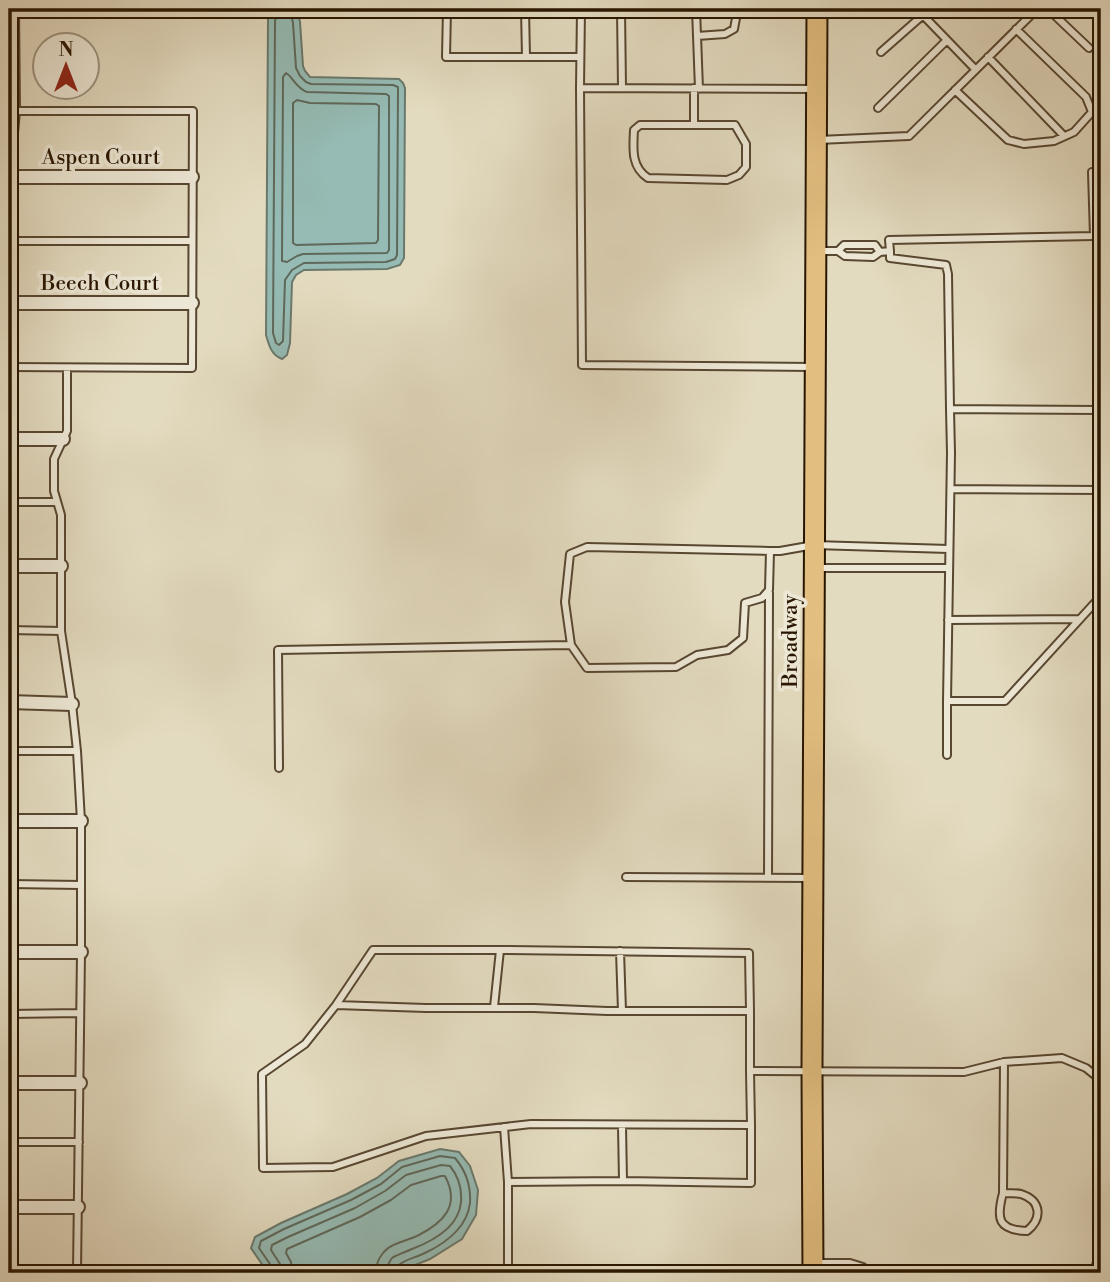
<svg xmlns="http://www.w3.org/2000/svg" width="1110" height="1282" font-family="'Libre Bodoni',serif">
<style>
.water{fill:#95bbb4;stroke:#6a796c;stroke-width:2}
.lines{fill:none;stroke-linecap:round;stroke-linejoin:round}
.shore{stroke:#5f685a;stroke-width:2}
.service-casing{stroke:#584731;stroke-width:10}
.minor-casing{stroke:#584731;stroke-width:16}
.primary-casing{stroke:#291601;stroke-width:23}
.service{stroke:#ede8d6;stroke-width:6}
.minor{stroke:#ede8d6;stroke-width:12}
.primary{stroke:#e2be80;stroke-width:19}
.labels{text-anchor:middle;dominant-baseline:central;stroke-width:7;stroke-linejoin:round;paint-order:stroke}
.street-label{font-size:21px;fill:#291601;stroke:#ede8d6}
</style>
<rect width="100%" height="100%" fill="#e3dbc0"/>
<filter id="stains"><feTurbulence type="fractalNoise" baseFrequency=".00286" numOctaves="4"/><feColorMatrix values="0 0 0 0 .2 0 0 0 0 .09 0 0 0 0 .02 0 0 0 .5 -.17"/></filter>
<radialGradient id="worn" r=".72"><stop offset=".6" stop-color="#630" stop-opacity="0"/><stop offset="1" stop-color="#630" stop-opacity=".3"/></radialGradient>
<path class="water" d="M272 9H297L300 22 303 66 305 71 310 77 399 79 403 83 405 88 404 258 400 265 387 269 304 270 296 275 292 282 290 343 287 355 282 359C271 355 269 345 266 335L268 19Z
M440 1149 459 1152 470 1166 478 1190 476 1215 462 1239 430 1259 395 1273H268L251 1248 255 1237 281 1223 347 1194 377 1178 399 1161Z"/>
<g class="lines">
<path class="shore" d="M278 9 275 21 273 333 276 343 279 345 283 341 285 280 292 270 304 263 386 262 395 259 397 255 398 87 393 85 311 84 306 82 300 76 296 68 293 23 290 9
M286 73C293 77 296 88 307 92L386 94 389 96V250L387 253 303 254 297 256 287 262 282 261 283 77Z
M297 100 310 103 376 104 379 106 378 240 376 243 296 245 293 243V103Z
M273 1273 272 1267 259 1248 261 1241 284 1229 351 1200 381 1184 402 1167 440 1156 455 1158C466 1171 471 1186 470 1203 467 1228 446 1243 425 1253 417 1257 407 1259 400 1264 395 1267 396 1268 395 1273
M282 1273 280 1264 271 1250 272 1245 288 1237 355 1208 385 1191 406 1175 441 1165 450 1166C459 1177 462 1189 461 1202 459 1227 433 1241 412 1249 406 1252 398 1254 392 1258 388 1263 387 1267 386 1273
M292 1273 291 1262 286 1253 287 1249 360 1217 391 1200 411 1185 441 1176H445C461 1206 443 1223 417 1236 406 1241 391 1243 383 1253 378 1259 376 1266 376 1273"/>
<defs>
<path id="service" d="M447 9 446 57H580
M525 9 526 57
M581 9 580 88 814 89
M621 9 622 88
M696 9 699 89
M917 9 975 69
M1048 9 1089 48
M697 36 725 34 734 29 736 18V9
M881 52 923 15
M988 57 1064 136
M580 88 582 365 814 367
M694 88V125
M955 90 1008 140 1024 144 1054 141 1074 132 1092 112 1086 97 1016 29
M878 108 947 40
M640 125H735L746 144V167L739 175 727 180 648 178C631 167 633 149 634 130Z
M818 140 909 136 1037 9
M9 241H192
M818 251H838L845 256 873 257 880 252 890 251 889 240 1094 236 1092 172
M838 251 844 245H875L880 252
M890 251V258L946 265 948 274 950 409
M9 367 192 368 193 111H13
M1101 412 1100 410 950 409 951 453 947 701H1005L1101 596
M951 489 1101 490
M9 502H57
M770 551 769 590 762 598 745 603 743 638 728 650 697 655 676 667 587 668 571 645 565 602 570 554 587 547 770 551H780L814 545 949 549
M816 568H948
M948 620 1080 619
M9 630 61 631
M947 701V755
M9 751H77
M279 768 278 650 571 645
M626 877 811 878
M768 878 769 593
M9 884 81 885
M620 951 622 1011
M336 1005 373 950H500L749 953 750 1011
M494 1007 500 950
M9 1014 80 1013
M750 1071 751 1125 531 1124 426 1136 333 1167 263 1168 262 1074 305 1044 336 1005 426 1008H534L607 1011H750V1071L964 1072 1004 1062 1062 1058 1086 1068 1101 1080
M622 1126 623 1181 751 1183V1125
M504 1127 508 1182V1273
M9 1142H79
M508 1182 623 1181
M1003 1193C1008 1193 1016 1193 1021 1194 1042 1201 1042 1219 1027 1231 998 1230 996 1219 1003 1193L1004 1062
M815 1263H850L863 1267 865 1273
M9 1272H77L81 952V821L77 751 72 704 61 631V515L54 491V459L67 431V368
M1096 1273V1265L1101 1262"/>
<path id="minor" d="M9 155 13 111 12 9
M9 177H192
M9 303H192
M9 439H63
M9 566H61
M9 702 72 704
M9 821H81
M9 952H81
M9 1083H80
M9 1207H78"/>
<path id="primary" d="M813 1273 812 1070 817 9"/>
</defs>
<use href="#service" class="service-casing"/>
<use href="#minor" class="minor-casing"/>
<use href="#primary" class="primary-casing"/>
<use href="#service" class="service"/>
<use href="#minor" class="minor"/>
<use href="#primary" class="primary"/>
</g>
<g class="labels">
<g class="street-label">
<text x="101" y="158">Aspen Court</text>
<text x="100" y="284">Beech Court</text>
<text transform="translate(791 641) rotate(-90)">Broadway</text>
</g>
</g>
<rect width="1110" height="1282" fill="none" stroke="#e3dbc0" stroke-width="35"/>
<rect x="10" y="10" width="1089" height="1261" fill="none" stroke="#291601" stroke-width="3.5"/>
<rect x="18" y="18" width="1075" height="1247" fill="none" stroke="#291601" stroke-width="2"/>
<g transform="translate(66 66)"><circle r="33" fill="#ede8d6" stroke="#9f9481" stroke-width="2"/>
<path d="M0-5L12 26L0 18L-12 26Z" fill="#8f2418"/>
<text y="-10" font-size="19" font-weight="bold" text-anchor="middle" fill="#291601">N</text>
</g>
<rect width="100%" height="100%" filter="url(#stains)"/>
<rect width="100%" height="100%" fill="url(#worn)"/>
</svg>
